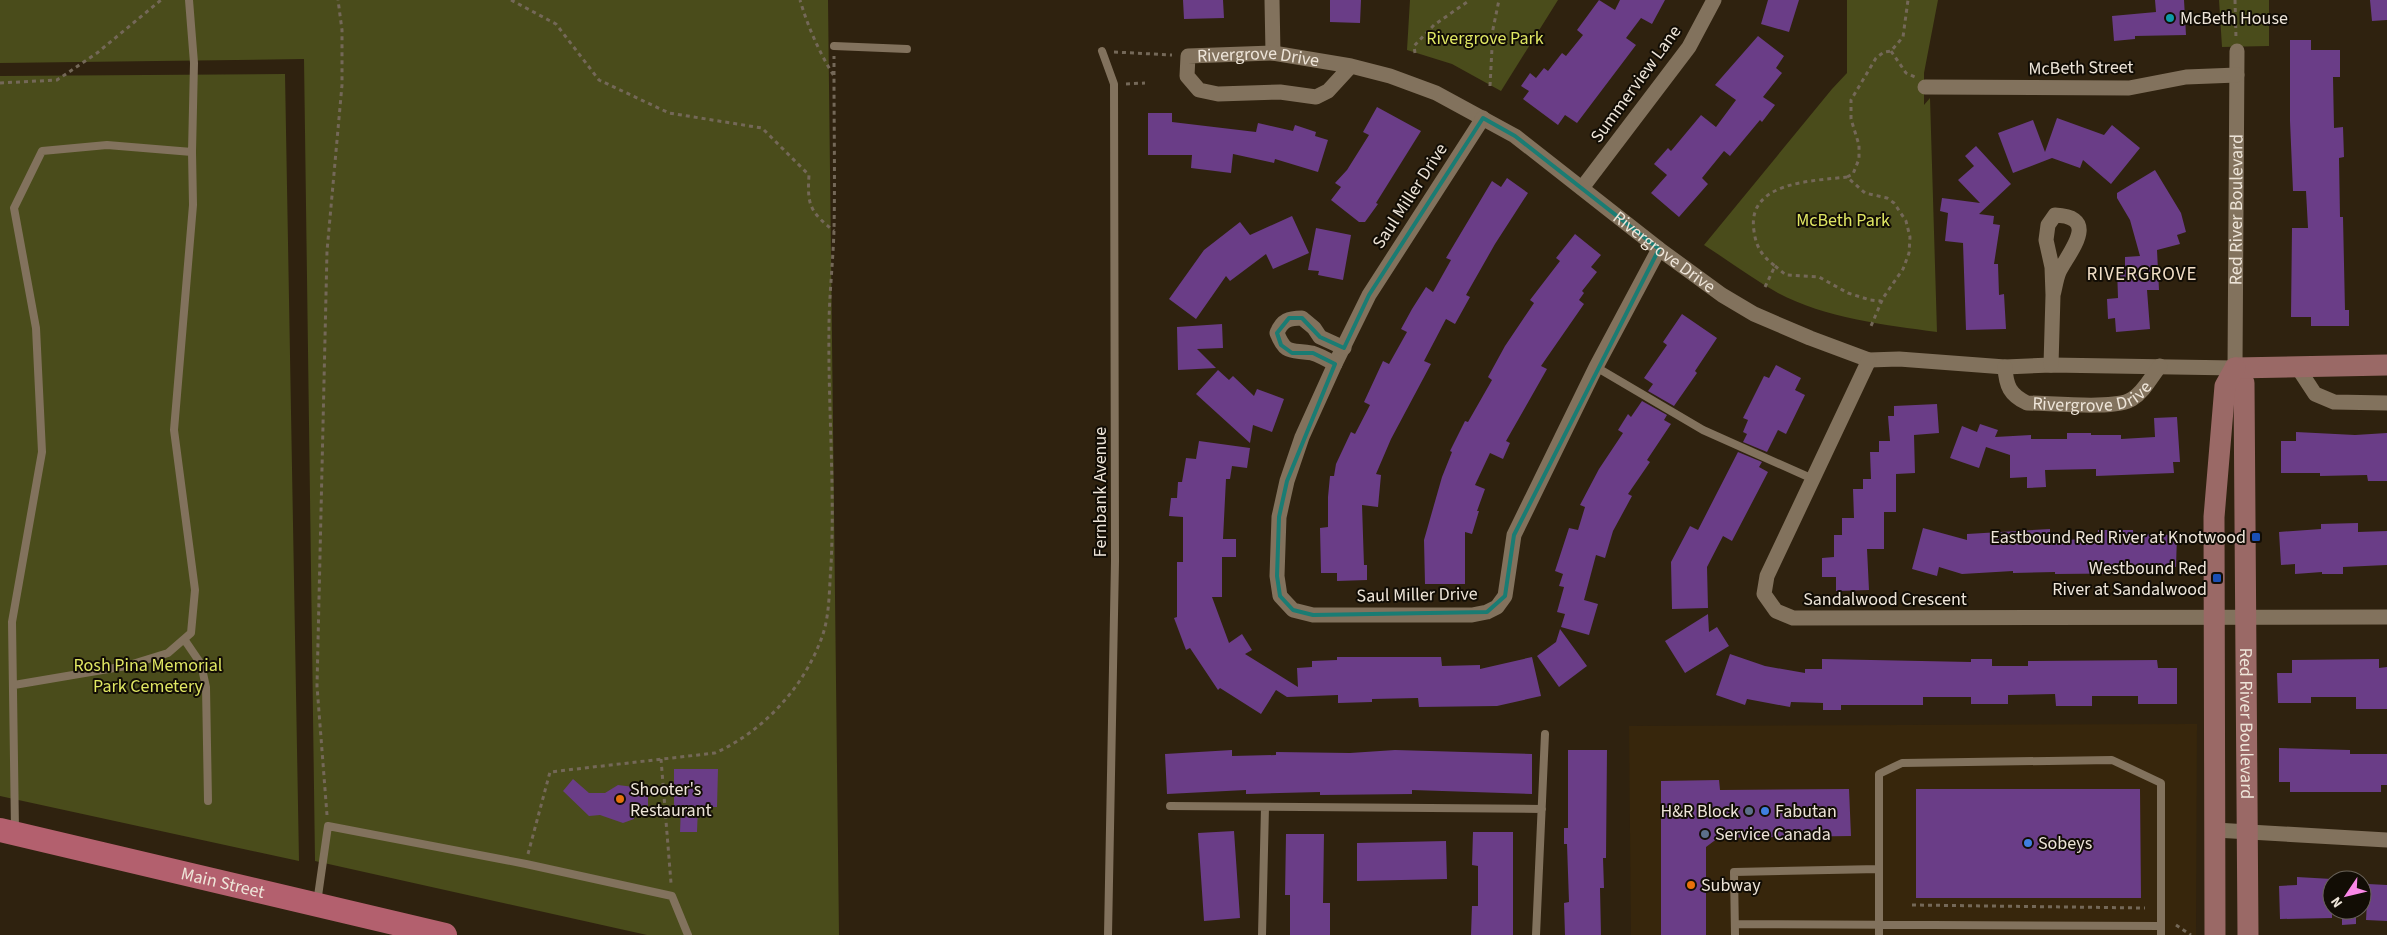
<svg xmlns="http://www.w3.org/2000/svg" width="2387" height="935" font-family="'Source Sans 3',sans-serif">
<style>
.built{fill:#37260c}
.green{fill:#4a4c1b}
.building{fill:#6a3d87}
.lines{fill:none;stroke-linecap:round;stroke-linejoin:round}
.path{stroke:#746858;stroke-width:3;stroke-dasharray:4 4;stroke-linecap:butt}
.lane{stroke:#82725d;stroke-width:8}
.street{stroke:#82725d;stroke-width:15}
.secondary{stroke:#9a6966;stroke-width:21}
.primary{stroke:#b3606e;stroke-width:24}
.marked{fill:none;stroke:#1a7c73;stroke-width:4;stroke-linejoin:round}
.culture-dot{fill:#0f9aa8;stroke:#120d05;stroke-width:2}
.transit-dot{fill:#1a4fb4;stroke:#120d05;stroke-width:2}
.food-dot{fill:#e8710a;stroke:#120d05;stroke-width:2}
.service-dot{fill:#5c6f8a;stroke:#120d05;stroke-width:2}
.shop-dot{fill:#3f7fe0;stroke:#120d05;stroke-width:2}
.labels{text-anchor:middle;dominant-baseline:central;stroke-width:4;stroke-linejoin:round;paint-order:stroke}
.poi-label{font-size:18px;fill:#eee5d9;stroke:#120d05;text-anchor:start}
.park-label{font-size:18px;fill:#e0e763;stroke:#120d05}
.street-label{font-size:18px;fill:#eee5d9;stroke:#120d05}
.neighbourhood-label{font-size:19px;letter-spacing:1px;fill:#f2dfc8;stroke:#120d05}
</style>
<rect width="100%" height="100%" fill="#2f220f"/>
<path class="built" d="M2197 724 2196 935H1631L1629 726Z"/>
<path class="green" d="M0 0H828L839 935H647L315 861 304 59 0 63Z
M1410 0H1558L1501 91 1452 64 1407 50Z
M1847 0H1938L1924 73V105L1930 98 1937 332C1885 325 1825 318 1778 293 1753 279 1729 261 1704 245L1832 89 1847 73Z
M2219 0H2269V46L2222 47Z
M285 74 299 861 0 796V76Z"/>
<path class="building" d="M1183 0H1223L1224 18 1184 19Z
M1330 0H1361L1360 23 1330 22Z
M1599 0 1615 10 1620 0H1665L1652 24 1641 18 1626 38 1636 45 1577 123 1565 115 1558 125 1523 99 1529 91 1521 86 1530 73 1536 78 1544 68 1548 71 1562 53 1566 56 1583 35 1577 30Z
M1768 0H1799L1789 32 1761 24Z
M2155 0H2184L2186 35 2135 36V39L2114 41 2112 16 2156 12Z
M2370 0H2387V20L2372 21Z
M1758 36 1784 56 1776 68 1782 73 1763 97 1775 105 1762 122 1760 120 1730 156 1724 151 1702 178 1708 184 1679 217 1651 193 1667 175 1654 164 1668 148 1671 151 1701 115 1716 127 1736 100 1715 85Z
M2290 40H2311V50H2340V77H2333L2334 128 2343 127 2344 157 2339 158 2340 217H2343L2345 310H2349V326H2311V317H2291L2292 228H2308L2306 191H2293L2290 121Z
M1377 107 1421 131 1376 203 1378 204 1365 222H1359L1331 200 1341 187 1335 183 1347 170 1369 135 1363 132Z
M1148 113H1172V122L1256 132 1258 123 1293 131 1295 125 1316 132 1315 136 1328 140 1318 172 1275 159 1274 163 1233 154 1231 173 1191 168 1192 155H1148Z
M2057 118 2104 135 2112 125 2140 148 2111 184 2083 160 2080 168 2052 158 2013 173 1998 133 2033 120 2045 152Z
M1976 146 2011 184 1979 214 1994 216 1993 224 2000 225 1994 264H1998L1999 295 2004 294 2006 329 1966 330 1963 243 1945 241 1948 213 1940 211 1942 198 1980 203 1958 180 1974 166 1965 156Z
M2155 170 2181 213 2186 232 2177 235 2180 244 2157 250 2159 290H2147L2150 329 2116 332 2115 318 2108 319 2107 299 2118 298 2117 268H2125V257L2140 256 2130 220 2117 198V193Z
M1507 178 1528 193 1495 244 1466 295 1470 297 1455 324 1446 319 1424 361 1431 364 1391 439 1376 474 1381 475 1378 507 1362 505 1364 565H1367V580L1337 581V573H1321L1320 528 1328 527V497L1330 476H1334L1336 464 1351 432 1355 434 1370 405 1364 402 1383 361 1389 364 1407 332 1401 329 1412 309 1426 287 1433 292 1451 260 1446 258 1492 181 1501 187Z
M1292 216 1309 253 1273 269 1266 254 1230 281 1226 276 1196 319 1169 299 1204 250 1240 222 1250 235Z
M1316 228 1351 235 1343 280 1318 275 1319 271 1308 270Z
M1575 234 1601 255 1591 267 1597 272 1582 291 1584 293 1579 300 1584 304 1541 366 1547 369 1506 441 1510 443 1503 459 1490 453 1475 485 1485 489 1477 511H1479L1472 534 1465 532V584H1425L1424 540 1442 477 1452 452 1450 451 1465 421 1468 422 1492 380 1488 377 1505 346 1534 303 1530 300 1560 261 1556 258Z
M1682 314 1717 338 1695 371 1697 373 1674 406 1648 391 1653 384 1644 378 1667 345 1663 342Z
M1222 324 1223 348 1197 349 1216 368 1178 370 1177 327Z
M1776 365 1801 378 1795 390 1805 395 1786 434 1778 430 1767 452 1743 442 1747 434 1743 432 1748 420 1743 418 1764 376 1769 378Z
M1218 370 1229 380 1233 376 1254 396 1257 389 1284 399 1272 432 1253 425 1250 443 1196 394Z
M1642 401 1667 415 1664 420 1671 424 1647 460 1650 462 1628 494 1632 496 1613 531 1605 558 1596 555 1584 600 1598 604 1589 635 1561 627 1565 614 1557 612 1564 587 1559 586 1563 574 1555 571 1569 528 1578 530 1585 507 1580 505 1599 469 1623 433 1618 430 1628 414 1631 417Z
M1937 404 1939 433 1914 435 1915 473 1896 474V512H1884V549H1867L1869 590 1836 591V577H1822V558L1834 557V535H1842V518H1854L1853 489H1863V479H1871L1870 452H1879V441H1890L1888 416H1894V406Z
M2177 417 2180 462H2173L2174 473 2096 476V469L2045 470 2046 487 2027 488V477L2010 478V455L1986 447 1979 468 1950 458 1962 426 1977 432 1980 424 1998 430 1995 437 2031 435V439H2067V433H2091V435H2121V439L2155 437 2154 418Z
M2296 432 2355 435 2387 433V481H2368L2367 475 2320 476V473H2281V441H2296Z
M1199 441 1250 448 1247 468 1232 466 1230 479H1226L1223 539H1236V557H1222V597H1212L1229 643 1242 634 1252 650 1245 654 1298 687 1297 668 1312 667V661L1337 660V657H1441L1442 666 1480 665V669L1532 657 1541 696 1497 706 1419 707 1418 698 1372 699V702L1338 703V695L1287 697 1276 690 1261 714 1220 688 1218 690 1190 648 1186 650 1174 618 1177 617V562H1183V517L1169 516 1171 498H1177L1178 482H1182L1186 458 1196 459Z
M1738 452 1762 462 1759 467 1768 472 1732 541 1723 536 1707 567 1708 608 1672 609 1671 562 1690 526 1698 530Z
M2358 523V532L2387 531V565L2343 567V574H2322V572L2295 574V564L2281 565 2279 532 2321 529V524Z
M1923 528 1967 540V534L2050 529V540L2097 539 2098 530H2133V534L2177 535 2176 567 2165 566V573L2055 574V572L2013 573V571L1962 574 1939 567 1937 576 1912 569Z
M1708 614 1709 632 1717 627 1729 646 1685 673 1665 641Z
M1560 629 1587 666 1559 687 1537 656 1556 642Z
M1730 654 1765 666 1805 673V669H1822V659L1971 662V659H1992V666H2028V661L2157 660 2158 668H2177V704H2138V696H2092V706H2056L2055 694 2008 695V704H1971V697H1923V705H1841V710H1823V703L1791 702 1790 707 1747 699 1745 705 1716 695Z
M2379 659V668L2387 667V709H2356V697H2311V703H2278L2277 673H2292V660Z
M2279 748 2350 750V754H2387V785H2381V792H2290V782H2279Z
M1232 750V756L1276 755V752L1350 753 1395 750 1532 754V794L1412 790V794L1320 795V792L1246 794V790L1167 794 1165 754Z
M1568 750H1607L1606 858H1603L1604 888H1600L1601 935H1565L1564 903 1569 902 1567 844H1564V828H1568Z
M674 769H718L717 807H698L697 832H680L681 807H674Z
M573 779 589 793H605L618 785 634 787 635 792H648V815H635L634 819 623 823 600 815 589 816 563 791Z
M1719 780 1720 790 1849 789 1851 836 1718 838 1706 847V935H1661V781Z
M1916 789H2140L2141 898H1916Z
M1234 831 1240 918 1204 921 1198 833Z
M1473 832H1513V935H1471L1472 906H1478V866L1472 865Z
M1286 834H1324L1323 903H1330V935H1290V895H1285Z
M1446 841 1447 879 1357 881V843Z
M2297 877 2332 879V918L2280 919 2279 886 2297 885Z
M2368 884 2387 885V921L2366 920Z
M2342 910H2356V924L2342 925Z"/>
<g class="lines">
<path class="path" d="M511 0 556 24 599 80 669 113 762 128 809 175C807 205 810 212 834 231
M2235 0 2236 38
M1891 51 1906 73 1915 77
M1114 52 1172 55
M1415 53 1414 46 1434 25 1470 0
M834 75V56
M0 83 57 80 97 53 161 0
M1126 84 1145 83
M1490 86 1493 29 1499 0
M1847 177 1853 174 1859 159V145L1851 119V100L1876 58 1884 52 1891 51 1903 37 1908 0
M1775 266 1786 275 1819 277 1848 293 1870 300 1881 301
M1765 287 1775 266C1762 256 1756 247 1754 231 1746 181 1814 181 1847 177L1865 193 1887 198 1894 203 1906 221 1910 237 1909 253 1903 269 1883 298 1871 326
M661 759 671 883
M327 815 317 686 327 251 342 85V30L338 0
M528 854 550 772 715 753C764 731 804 687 822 637 830 615 829 589 831 566 835 487 828 408 829 328 829 296 833 263 834 230 835 179 834 127 834 76 819 52 808 27 800 0
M1912 905 2145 908
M2176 925 2191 935"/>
<path class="lane" d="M834 46 907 49
M1102 51 1114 84 1115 561 1108 935
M1596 367 1703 430 1813 479
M184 639 201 664 206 687 208 801
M14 685 126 666 168 653 191 633 195 590 174 430 193 205 192 152
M1170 806 1542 809
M15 830 12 622 42 452 36 328 14 208 42 151 107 145 192 152 194 63 189 0
M317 903 328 826 526 864 672 896 688 935
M1735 924 2161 926
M1262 935 1265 807
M1536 935 1545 734
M1735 935 1734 872 1879 869
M1879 935V774L1902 763 2112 760 2161 783V935"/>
<g class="street">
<path d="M1272 0 1273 53"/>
<path id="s1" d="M1351 66 1328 91 1316 97 1280 92 1218 94 1199 90 1187 76 1188 56 1273 53 1351 66 1390 76 1436 93 1515 136 1659 249 1722 295 1754 314 1810 338 1869 360 1899 359 2005 367 2051 365 2235 368 2237 51"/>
<path d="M1925 87 2129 88 2186 77 2237 75"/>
<path d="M1483 118 1369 295 1335 364 1302 437 1287 481 1279 517 1277 576 1280 596 1293 610 1313 615H1472L1487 612 1497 607 1505 596 1514 535 1596 367 1659 249"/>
<path d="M1582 188 1689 47 1714 0"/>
<path d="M1869 360 1767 576 1764 594 1776 611 1793 618 2387 617"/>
<path d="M1335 364C1328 360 1319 355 1312 353 1292 349 1286 356 1277 333 1282 320 1289 318 1302 318L1314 328 1320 337 1344 348"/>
<path d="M2051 365 2053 295 2052 267 2046 240 2048 225 2055 215C2101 217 2069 252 2059 272 2056 279 2055 288 2053 295"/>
<path d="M2296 365 2315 394 2334 402 2387 403"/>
<path id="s2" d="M2005 367C2006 386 2010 395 2027 403 2050 403 2116 410 2132 399 2144 392 2151 377 2160 366"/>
<path d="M2215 830 2387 840"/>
</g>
<g class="secondary">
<path id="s3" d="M2235 368 2244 383 2248 935"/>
<path d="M2235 368 2387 365"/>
<path d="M2215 935 2214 517 2225 386 2235 368"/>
</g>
<path class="primary" id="s4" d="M0 830 445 935"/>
</g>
<path class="marked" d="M1483 118 1515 136 1659 249 1514 535 1505 596 1487 612 1313 615 1293 610 1280 596 1277 576 1279 517 1287 481 1335 364 1313 353H1292L1281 345 1277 333 1289 318H1302L1320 337 1344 348 1369 295Z"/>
<circle class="culture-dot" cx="2170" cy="18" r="5"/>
<g class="transit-dot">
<rect x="2251" y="532" width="10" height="10" rx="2.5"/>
<rect x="2212" y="573" width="10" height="10" rx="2.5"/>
</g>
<g class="food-dot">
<circle cx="620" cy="799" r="5"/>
<circle cx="1691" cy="885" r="5"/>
</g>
<g class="service-dot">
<circle cx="1749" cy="811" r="5"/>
<circle cx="1705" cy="834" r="5"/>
</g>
<g class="shop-dot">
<circle cx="1765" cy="811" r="5"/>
<circle cx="2028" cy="843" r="5"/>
</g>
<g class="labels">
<g class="poi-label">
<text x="2180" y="18">McBeth House</text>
<text x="2246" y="537" text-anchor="end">Eastbound Red River at Knotwood</text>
<text x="2207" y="568" text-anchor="end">Westbound Red<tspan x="2207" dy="21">River at Sandalwood</tspan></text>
<text x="630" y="789">Shooter's<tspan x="630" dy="21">Restaurant</tspan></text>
<text x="1739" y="811" text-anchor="end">H&amp;R Block</text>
<text x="1775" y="811">Fabutan</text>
<text x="1715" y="834">Service Canada</text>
<text x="2038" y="843">Sobeys</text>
<text x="1701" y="885">Subway</text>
</g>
<g class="park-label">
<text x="1485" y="38">Rivergrove Park</text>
<text x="1843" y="220">McBeth Park</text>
<text x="148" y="665">Rosh Pina Memorial<tspan x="148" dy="21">Park Cemetery</tspan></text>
</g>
<g class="street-label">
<text stroke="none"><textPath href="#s1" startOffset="274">Rivergrove Drive</textPath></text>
<text transform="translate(2081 68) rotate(-1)">McBeth Street</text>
<text transform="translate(1636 84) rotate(-54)">Summerview Lane</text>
<text transform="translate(1410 196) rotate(-57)">Saul Miller Drive</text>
<text stroke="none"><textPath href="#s1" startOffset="1494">Red River Boulevard</textPath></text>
<text stroke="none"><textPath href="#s1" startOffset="736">Rivergrove Drive</textPath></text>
<text stroke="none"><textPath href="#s2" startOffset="112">Rivergrove Drive</textPath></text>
<text transform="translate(1100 492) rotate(-90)">Fernbank Avenue</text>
<text transform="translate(1417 595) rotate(-1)">Saul Miller Drive</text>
<text x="1885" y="599">Sandalwood Crescent</text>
<text stroke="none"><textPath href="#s3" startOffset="358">Red River Boulevard</textPath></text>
<text stroke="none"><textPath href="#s4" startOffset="229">Main Street</textPath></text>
</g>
<g class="neighbourhood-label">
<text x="2142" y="274">RIVERGROVE</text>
</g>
</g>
<g transform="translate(2347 895) rotate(235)"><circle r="24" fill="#120d05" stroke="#6a635a"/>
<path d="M0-4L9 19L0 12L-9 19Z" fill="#fa87e7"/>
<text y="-8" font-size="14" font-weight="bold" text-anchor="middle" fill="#eee5d9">N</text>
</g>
</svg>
